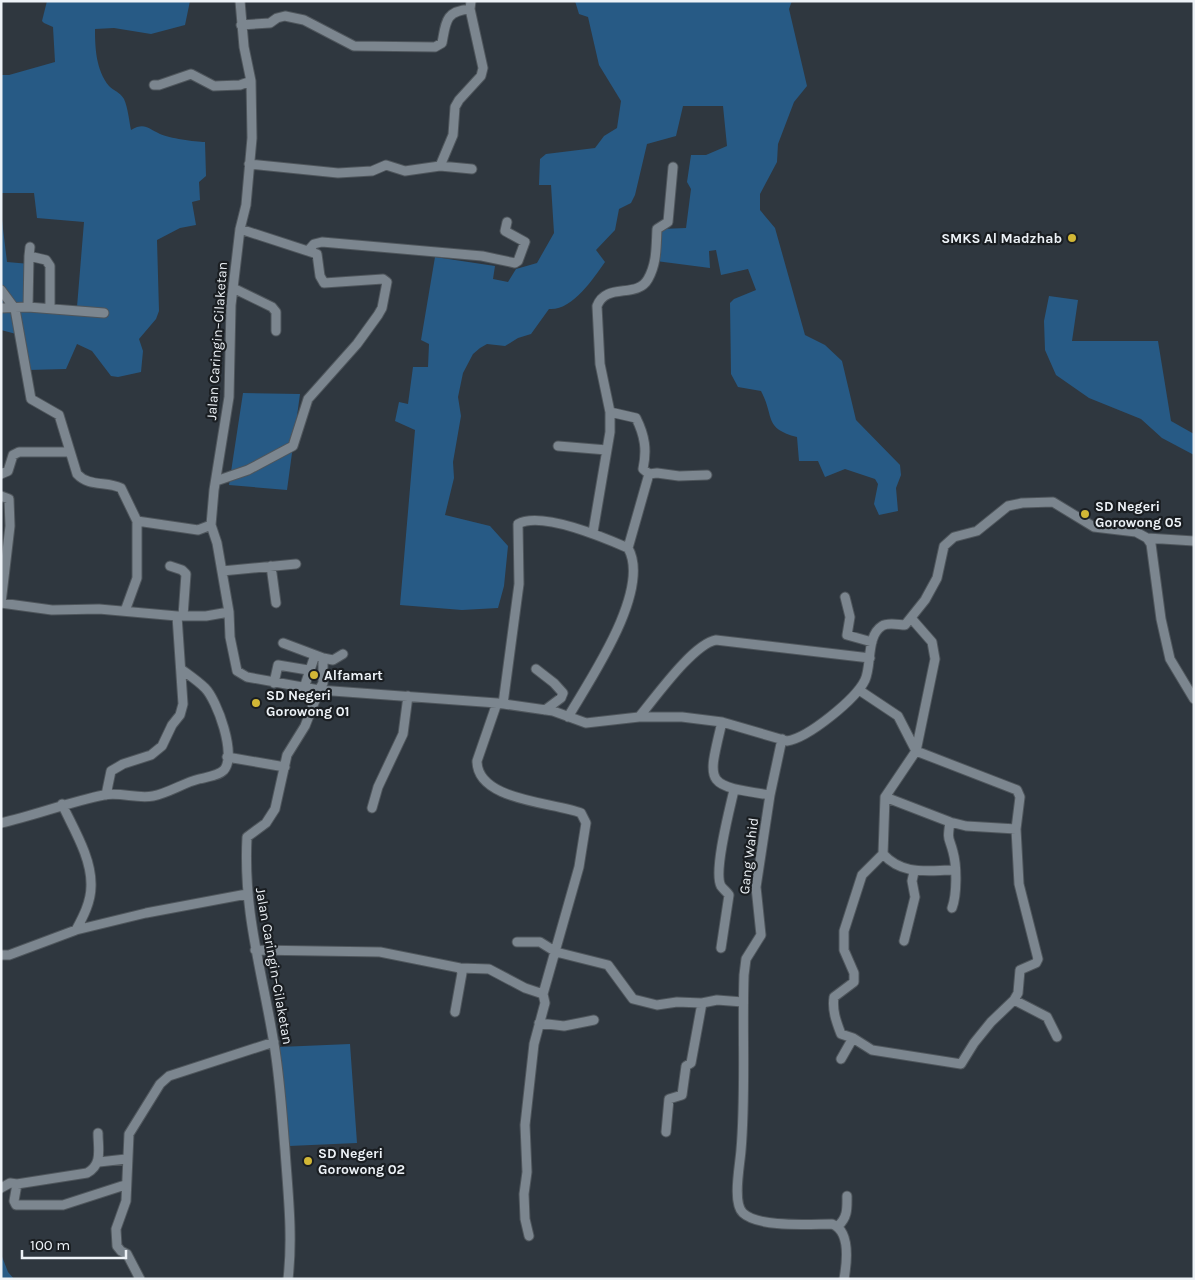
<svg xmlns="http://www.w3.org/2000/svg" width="1195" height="1280" font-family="Karla,sans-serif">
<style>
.green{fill:#275a85}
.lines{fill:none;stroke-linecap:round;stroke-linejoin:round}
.minor-casing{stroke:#4f565c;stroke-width:11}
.minor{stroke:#7c868f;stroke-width:9}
.poi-dot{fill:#d2b736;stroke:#1a1e22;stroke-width:2}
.labels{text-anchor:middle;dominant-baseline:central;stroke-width:4.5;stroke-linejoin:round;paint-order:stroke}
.poi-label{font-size:14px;font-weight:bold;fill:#edf2f7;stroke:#1a1e22;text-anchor:start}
.street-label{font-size:14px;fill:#edf2f7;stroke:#1a1e22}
</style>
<rect width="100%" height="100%" fill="#2f373f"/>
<path class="green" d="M47 1H190L185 25 151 34 114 28 95 29C95 48 96 70 109 86 114 91 120 92 124 99 128 108 129 120 131 130 145 122 148 129 160 134 169 138 195 142 205 142L206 176 199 182 200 200 192 202 196 225 180 228 157 240 159 311 156 319 139 339 143 351 141 372 118 377 111 376 92 351 77 344 66 369 28 370 20 335 1 330V212L7 262 30 264 26 305 77 307 84 222 37 218 34 193H1V75H9L55 62 53 27 44 23 42 21Z
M575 1H792L789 9 807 86 794 102 778 144 777 162 760 194V210L775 228 805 335 825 345 842 361 856 420 900 465 901 475 896 488 898 511 879 515 874 504 878 484 875 479 845 469 825 477 818 461H799L797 437C763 428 775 417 761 391L738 387 731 374 730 303 734 299 756 290 748 269 721 275 716 250 709 251 710 268 656 261 661 229 686 228 691 189 687 182 691 155H706L727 146 723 106H683L676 136 647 144 635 195 631 203 619 209 615 230 596 250 605 262C593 279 572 311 549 309L531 334 518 338 505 346 487 344 480 348 473 354 463 373 458 397 461 416 453 462 454 478 445 515 490 526 508 546 504 586 498 608 462 610 400 605 415 430 395 421 399 402 408 404 413 367H428L429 344 421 340 435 257 495 266 493 279 508 282 516 269 537 263 554 233 551 185H539L540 159 546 154 595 148 604 136 617 128 621 101 599 65 588 17 579 14Z
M1049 296 1078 300 1072 341H1158L1171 421 1194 434V455L1162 438 1141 419 1089 398 1056 375 1045 350 1044 321Z
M243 393 300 394 287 490 229 485Z
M350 1044 357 1143 289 1146 279 1047Z
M1 1254 8 1272 14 1279H1Z"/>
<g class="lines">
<defs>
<path id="minor" d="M240 1 244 47 251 81 252 138 246 205 240 229 231 305 229 397 214 490 211 525 217 543 229 612 230 637 237 671 247 677 319 690 305 726 287 755 275 809 266 823 247 837C243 913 262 970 274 1044 280 1079 282 1114 285 1150 288 1193 293 1236 288 1279
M241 25 270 23 277 18 285 16 304 20 354 46 435 47 442 43C446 22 445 11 470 9
M154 85H159L191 74 214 86 240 85 251 81
M249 164 338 173 372 171 386 165 405 171 440 166 453 135 455 107 459 100 481 76 483 68 470 9 471 1
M440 166 472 169
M30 247 29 256 46 260 50 266V308
M308 251 314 244 322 242 482 256 515 263 518 261 525 242 505 231 507 222
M233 288 272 307 276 312V331
M1 290 15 309 31 399 59 415 77 474C89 487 106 481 121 488L137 521
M28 307 29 256
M1 308 28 307 104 313
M610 412 636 418C645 436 647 450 643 469L649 474
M558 446 607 450
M1 474 8 471 13 455 19 452H70
M216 481 248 470 293 446 308 399 357 344 378 315 382 308 387 282 383 279 324 283 320 276 317 254 240 229
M1 496 9 499 10 526 1 603
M593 532 610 432V412L600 364 597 306C606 282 637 299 648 279 657 263 656 247 657 229L668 222 673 167
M1147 538 1151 544 1161 619 1170 659 1194 699
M628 548 649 474 657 473 679 476 707 475
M170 566 182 570 186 574 183 616
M271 566 276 603
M222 571 296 564
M845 597 850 617 847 635 872 642
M1 603 52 610 99 609 177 616H206L229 612
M125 611 137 578V521L198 530 211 525
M283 643 323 658V683L319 690 497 703 553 711 586 723 639 717H682L722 722 787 741C808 738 856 699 865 680 872 665 866 636 882 626 888 622 899 625 905 625L925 600 937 578 944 546 954 537 977 531 1008 506 1022 503 1053 502 1094 527 1136 532 1147 538 1194 541
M323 658 333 660 343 654
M536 669 554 683 563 693 561 698 545 710
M274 683 278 665 308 670
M304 688 315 655
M497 703 477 761C477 801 553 802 581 813L586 823 579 867 543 994 545 1003 534 1044 525 1125 527 1172 524 1194 525 1219 529 1236
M503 704 519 584 518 524C541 511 605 538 628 548 652 590 589 681 568 717
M639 717C655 698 693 644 716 640L870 658
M722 722C707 785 704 785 770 795
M782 739 770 795 756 887 761 935 746 959 744 975C742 1033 746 1092 741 1150 740 1165 732 1203 743 1213 759 1228 810 1224 832 1224 851 1231 847 1262 844 1279
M227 757 285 767
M106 795 111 771 123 764 151 755 162 746 172 725 180 715 183 704 177 616
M885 797 950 822 966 826 1016 829
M62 804C73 828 92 858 91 886 91 902 83 917 76 930
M372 808 378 787 403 734 408 696
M950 822C947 842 949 836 953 852 957 866 957 895 952 908
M1 823C36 815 69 802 104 795 121 792 137 799 153 796 169 793 183 783 199 779 207 777 218 776 224 770 237 755 217 700 205 688 198 681 189 675 181 669
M883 854C903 876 928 870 954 870
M904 941 915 897 912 881 914 872
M517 942H540L556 952 608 965 633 999 657 1005 677 1002 702 1003 717 1000 743 1002
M721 948 729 895C727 892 723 889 721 886 713 872 730 808 734 790
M255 950 380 952 460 968 489 969 525 988 543 994
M1 955H9L76 930 146 913 247 894
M1014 1000 1047 1017 1057 1037
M455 1012 462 973 460 968
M539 1023 564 1026 594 1020
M853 1038 872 1050 961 1064 974 1043 991 1022 1014 1000 1018 993 1020 970 1036 963 1038 959 1019 884 1016 829 1020 797 1017 790 916 751 898 716 859 690
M841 1059 853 1038 841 1034C836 1021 832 1010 834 997L854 982V973L844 950V931L862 875 883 854 885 797 916 751 935 659 932 642 911 618
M666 1132 669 1099 682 1095 686 1066 691 1063 702 1003
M99 1162 126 1159
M17 1184 87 1173C103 1164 98 1149 98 1133
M1 1188 10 1183 17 1184 14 1201 16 1205H63L125 1185
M838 1226C848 1217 847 1208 847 1196
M140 1279 127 1254 121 1251 117 1246 116 1229 126 1201 129 1134 160 1084 169 1076 274 1042"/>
</defs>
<use href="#minor" class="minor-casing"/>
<use href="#minor" class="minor"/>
</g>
<g class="poi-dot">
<circle cx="1072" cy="238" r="5"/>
<circle cx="1085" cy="514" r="5"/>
<circle cx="314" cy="675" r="5"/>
<circle cx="256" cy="703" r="5"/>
<circle cx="308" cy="1161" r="5"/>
</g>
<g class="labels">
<g class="poi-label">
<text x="1062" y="238" text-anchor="end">SMKS Al Madzhab</text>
<text x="1095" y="506">SD Negeri<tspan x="1095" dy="16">Gorowong 05</tspan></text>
<text x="324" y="675">Alfamart</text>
<text x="266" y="695">SD Negeri<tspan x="266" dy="16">Gorowong 01</tspan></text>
<text x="318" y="1153">SD Negeri<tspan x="318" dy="16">Gorowong 02</tspan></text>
</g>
<g class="street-label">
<text transform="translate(217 341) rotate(-86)">Jalan Caringin–Cilaketan</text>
<text transform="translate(749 856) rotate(-83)">Gang Wahid</text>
<text transform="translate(274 966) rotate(80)">Jalan Caringin–Cilaketan</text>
</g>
</g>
<rect width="1195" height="1280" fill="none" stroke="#edf2f7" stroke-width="5"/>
<path d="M22 1250v8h104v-8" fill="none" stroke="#edf2f7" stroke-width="2.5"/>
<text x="30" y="1250" font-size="15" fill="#edf2f7" stroke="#1a1e22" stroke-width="4" paint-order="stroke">100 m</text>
</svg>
